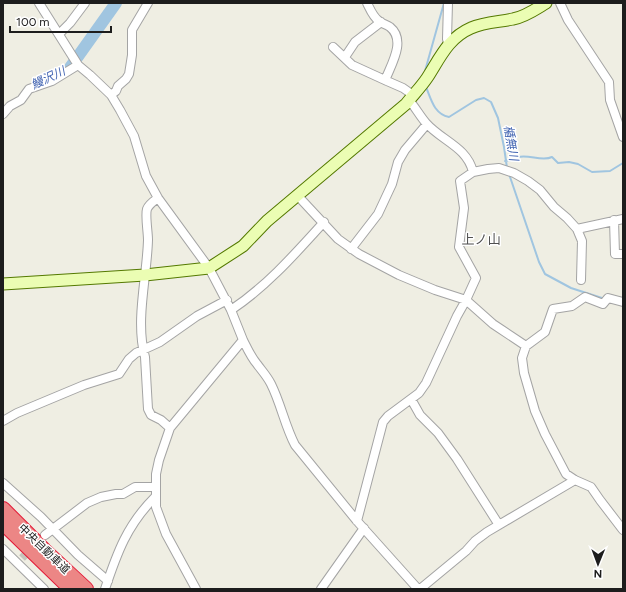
<svg xmlns="http://www.w3.org/2000/svg" width="626" height="592" font-family="Figtree,'Noto Sans JP',sans-serif">
<style>
.lines{fill:none;stroke-linecap:round;stroke-linejoin:round}
.stream{stroke:#a0c5e0;stroke-width:2}
.river{stroke:#a0c5e0;stroke-width:12}
.street-tunnel{stroke:#c5c4bb;stroke-width:8;stroke-dasharray:8 4;stroke-linecap:butt}
.street-casing{stroke:#a4a4a4;stroke-width:10}
.secondary-casing{stroke:#547900;stroke-width:13}
.highway-casing{stroke:#e41937;stroke-width:16}
.street{stroke:#fff;stroke-width:8}
.secondary{stroke:#ebfdb3;stroke-width:11}
.highway{stroke:#ec8685;stroke-width:14}
.labels{text-anchor:middle;dominant-baseline:central;stroke-width:3;stroke-linejoin:round;paint-order:stroke}
.street-label{font-size:11px;fill:#1d1d1d;stroke:#fff}
.water-label{font-size:12px;font-style:italic;fill:#4466b3;stroke:#fff}
.quarter-label{font-size:13px;fill:#505050;stroke:#fff}
</style>
<rect width="100%" height="100%" fill="#efeee3"/>
<g class="lines">
<path class="stream" d="M425 71 444 3
M426 87C431 99 434 114 449 117L476 100 484 98 491 102 498 118 504 147 507 168
M505 161C511 161 513 159 518 157 529 154 542 162 552 157L558 163 569 162 578 164 592 172 610 171 623 163
M509 174 539 262 545 274 571 288 605 299"/>
<path class="river" d="M69 69 116 3"/>
<path class="street-tunnel" d="M22 558 45 535"/>
<defs>
<path id="street" d="M39 3 78 65 90 75 111 95 120 110 134 136 146 176 158 198 209 268 231 310 243 340 170 428 159 460 156 474V507L166 534 196 589
M367 3C370 9 373 17 379 21 382 24 386 24 390 27 406 40 392 63 386 78L387 81 403 88 413 95
M448 3 447 39 448 44
M560 3 568 20 609 82 610 100 623 137
M59 34 70 23 85 3
M333 47 352 65 387 81
M345 57 355 42 381 22
M111 95 116 91 118 86 126 79 129 74 132 55V30L148 3
M409 100C415 107 420 116 426 123 442 141 467 147 473 172
M3 114 10 106 21 100 29 89 52 81 78 65
M297 195 338 239 359 254 399 275 435 290 466 300 457 316 426 383 419 393 388 416 383 422 357 521
M158 198C154 201 149 204 147 209 145 215 148 232 148 240 147 277 135 321 145 357L148 409 151 415 161 420 170 428
M614 220 615 254H623
M577 229 582 241 581 280
M351 249 378 214 392 184 398 162 405 150 427 124
M623 302 608 298 603 304 585 297 572 306 553 309 545 332 526 346 522 358 524 373 535 411 545 434 566 474 575 480 591 487 600 500 623 530
M231 310C267 286 295 254 324 222
M243 340C247 348 251 357 257 364 262 371 267 376 271 384 281 404 285 426 295 445L357 521 418 589
M526 346 493 324 466 300 476 278 459 247 464 208 460 181 473 172 488 169 499 168 514 173 528 181 540 190 554 207 567 218 577 229 623 219
M411 399 420 415 438 433 457 459 499 525
M3 421 17 413 84 385 119 374 129 359 136 353 160 342 197 316 227 300
M3 483 41 517 78 555 108 581
M45 535 87 503 101 497 116 494H123L135 487H156
M3 549 44 589
M105 589C117 553 127 525 155 497
M321 589 364 528
M420 589 466 551 475 541 487 532 575 480"/>
<path id="secondary" d="M3 284 145 275 209 268 243 246 267 221 406 104C413 95 421 87 427 78 440 58 448 38 471 28 484 22 499 22 513 19 525 17 536 9 546 3"/>
<path id="highway" d="M3 509 44 550 86 589
M3 523 71 589"/>
</defs>
<use href="#street" class="street-casing"/>
<use href="#secondary" class="secondary-casing"/>
<use href="#highway" class="highway-casing"/>
<use href="#street" class="street"/>
<use href="#secondary" class="secondary"/>
<use href="#highway" class="highway"/>
</g>
<g class="labels">
<g class="street-label">
<text transform="translate(44 549) rotate(44)">中央自動車道</text>
</g>
<g class="water-label">
<text transform="translate(48 78) rotate(-25)">鰻沢川</text>
<text transform="translate(511 143) rotate(80)">楯無川</text>
</g>
<g class="quarter-label">
<text x="481" y="239">上ノ山</text>
</g>
</g>
<rect width="626" height="592" fill="none" stroke="#1d1d1d" stroke-width="8"/>
<g transform="translate(598 564) rotate(181)" stroke="#ffffff" stroke-width="3" paint-order="stroke">
<path d="M0-3L7 15L0 10L-7 15Z" fill="#1d1d1d"/>
<text y="-6" font-size="11" font-weight="bold" text-anchor="middle" fill="#1d1d1d">N</text>
</g>
<path d="M10 26v6h101v-6" fill="none" stroke="#1d1d1d" stroke-width="2"/>
<text x="16" y="26" font-size="12" fill="#1d1d1d" stroke="#ffffff" stroke-width="3" paint-order="stroke">100 m</text>
</svg>
